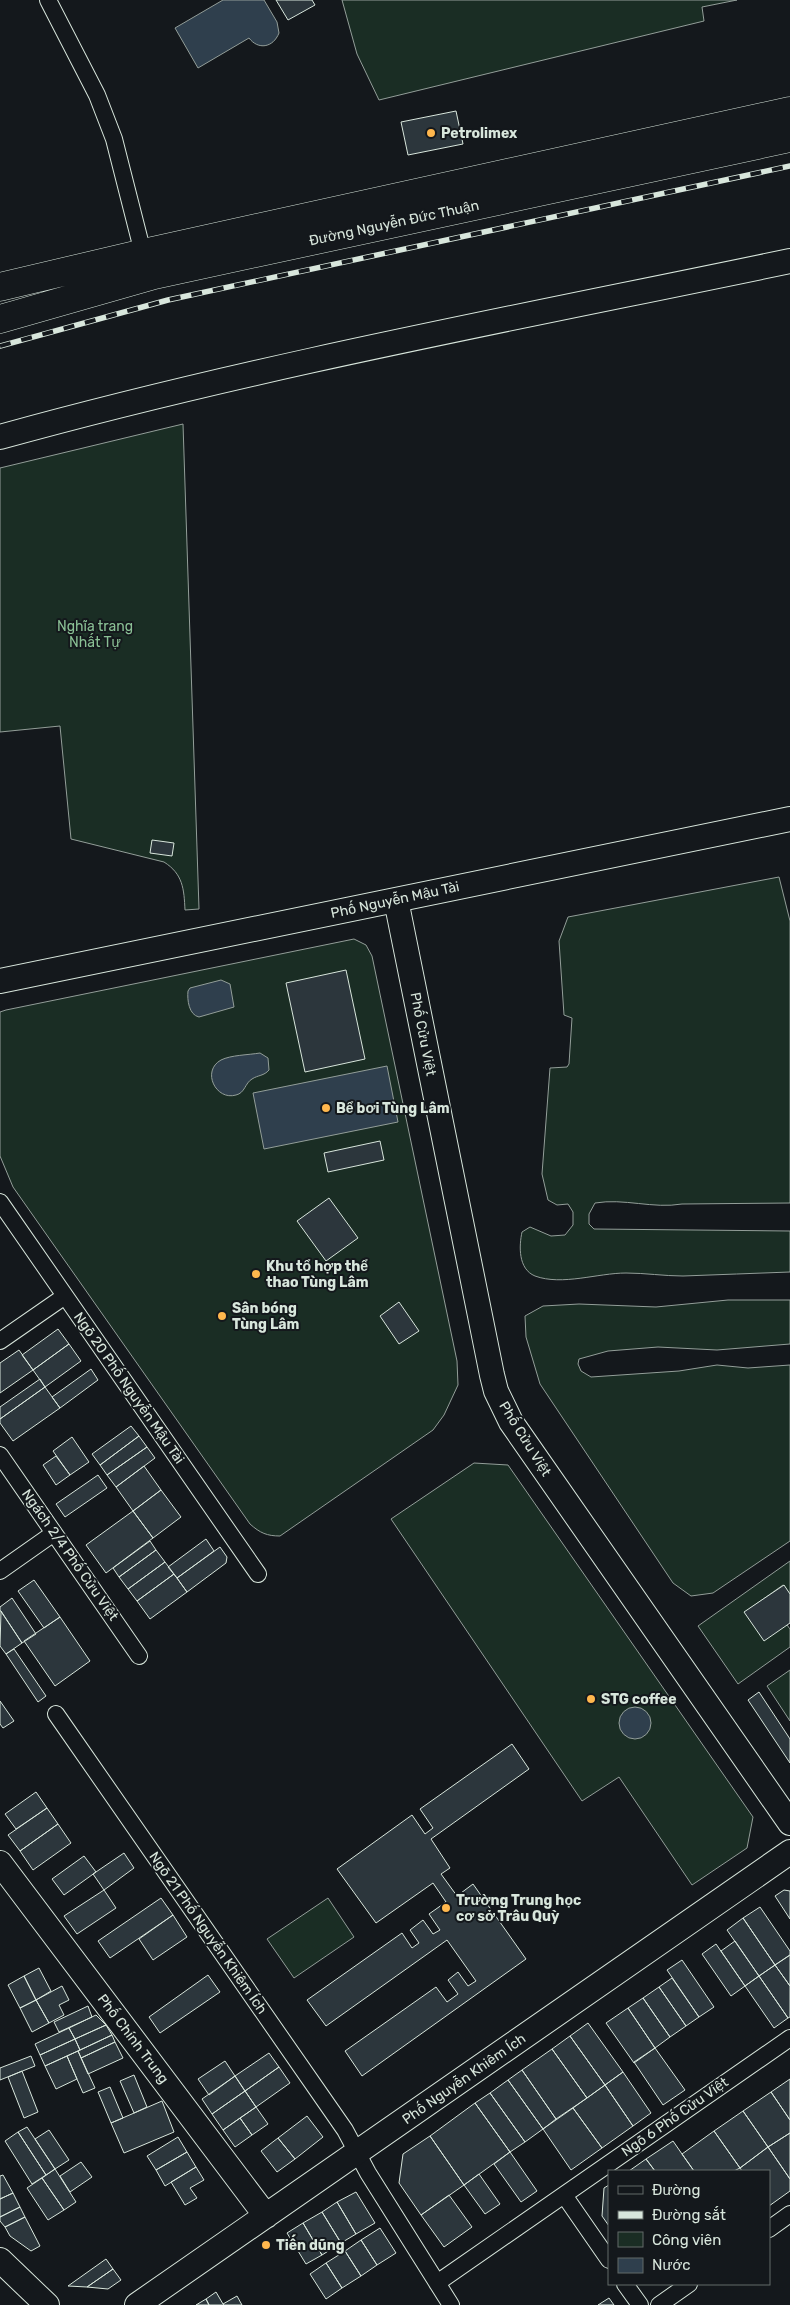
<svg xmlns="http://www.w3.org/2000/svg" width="790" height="2305" font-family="Rubik,sans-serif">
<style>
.green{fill:#1a2d24;stroke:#939e99}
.water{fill:#2f3f4d;stroke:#939e99}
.building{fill:#2c363c;stroke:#d8e6dc}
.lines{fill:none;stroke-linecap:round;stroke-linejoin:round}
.street-casing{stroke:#d8e6dc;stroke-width:18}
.secondary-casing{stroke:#d8e6dc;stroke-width:26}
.highway-casing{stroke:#d8e6dc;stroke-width:29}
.street{stroke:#14181c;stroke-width:16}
.secondary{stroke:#14181c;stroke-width:24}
.highway{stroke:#14181c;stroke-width:28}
.rail-casing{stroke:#d8e6dc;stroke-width:5.5}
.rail{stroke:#14181c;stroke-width:4;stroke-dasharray:11;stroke-linecap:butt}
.poi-dot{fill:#ffb74d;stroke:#14181c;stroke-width:2}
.labels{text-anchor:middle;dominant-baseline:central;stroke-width:4;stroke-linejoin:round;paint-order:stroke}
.poi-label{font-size:14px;font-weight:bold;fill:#d8e6dc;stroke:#14181c;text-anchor:start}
.street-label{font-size:14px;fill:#d8e6dc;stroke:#14181c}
.park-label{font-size:14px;fill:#8ac095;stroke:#14181c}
</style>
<rect width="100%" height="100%" fill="#14181c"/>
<path class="green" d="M342 0H737L702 7 704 21 379 100 357 54Z
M183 424 199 909 185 910C184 889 183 874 164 862L71 839 60 726 0 732V468Z
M779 877 790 921V1203L682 1204C653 1209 624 1198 595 1203L589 1214V1224L594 1229 790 1231V1272C754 1273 719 1275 683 1276 664 1276 645 1273 626 1273 598 1273 562 1286 535 1276 518 1269 519 1246 522 1232L530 1227 551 1236 565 1235 573 1225V1212L568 1204 557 1205 548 1200 542 1174 550 1068 567 1067 569 1064 572 1018 564 1015 559 941 568 917Z
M354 939 366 945 372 956 457 1361 458 1385 444 1415 433 1430 280 1536C267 1536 260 1533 250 1524L13 1187 0 1156V1012L6 1010Z
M728 1300H790V1344L717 1350 658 1347 608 1351 579 1359 578 1364 581 1371 591 1377 679 1371 717 1365 748 1368 790 1365V1541L713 1593 691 1596 673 1583 540 1384 526 1337 525 1316 543 1306 579 1304 656 1307Z
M474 1463 508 1465 753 1817 747 1848 692 1885 619 1777 582 1801 391 1519Z
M790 1561V1594L783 1585 745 1612 787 1625 790 1629V1647L738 1684 698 1626Z
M790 1670V1721L767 1686Z
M328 1898 354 1937 294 1978 267 1939Z"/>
<path class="water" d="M223 0H264L277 22 279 33C273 48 258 50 249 38L198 68 175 28Z
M221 980 230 984 234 1007 199 1017C189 1015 187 1000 188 991L190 988Z
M260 1053 268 1058 269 1070C264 1076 258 1075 252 1079 245 1083 245 1093 236 1095 216 1101 201 1071 221 1060 231 1055 248 1055 260 1053Z
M387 1066 398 1122 264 1149 253 1093Z
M619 1723a16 16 0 1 1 32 0a16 16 0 1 1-32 0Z"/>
<path class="building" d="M276 0H312L315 5 288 20Z
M456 111 463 144 408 155 401 122Z
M152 840 174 843 172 856 150 853Z
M346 970 365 1059 305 1072 286 983Z
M380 1141 384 1160 328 1172 324 1153Z
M329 1198 358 1238 326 1261 297 1221Z
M399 1302 419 1331 399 1344 380 1316Z
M58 1329 69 1344 33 1370 22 1355Z
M69 1344 81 1361 45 1387 33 1370Z
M19 1350 33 1370 0 1393V1363Z
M91 1369 98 1380 60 1408 52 1397Z
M40 1379 45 1387 0 1419V1407Z
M45 1387 60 1408 13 1441 0 1423V1419Z
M131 1426 139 1436 100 1465 92 1454Z
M139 1436 147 1447 107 1475 100 1465Z
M72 1437 89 1462 70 1475 53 1451Z
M147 1447 155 1458 116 1487 107 1475Z
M56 1456 70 1475 56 1485 43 1465Z
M144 1466 161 1490 133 1511 116 1487Z
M98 1475 107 1488 65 1517 56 1504Z
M161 1490 181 1517 153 1538 133 1511Z
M133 1511 153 1538 106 1573 86 1545Z
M206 1539 214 1551 177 1578 168 1567Z
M150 1541 156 1550 119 1577 113 1568Z
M220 1547 227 1557 226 1563 187 1592 177 1578Z
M156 1550 165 1562 128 1589 119 1577Z
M165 1562 174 1574 137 1601 128 1589Z
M174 1574 187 1592 150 1619 137 1601Z
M34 1580 60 1617 44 1628 18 1591Z
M784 1585 790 1594V1623L764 1641 744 1612Z
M12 1598 36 1634 22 1643 0 1610V1607Z
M1 1611 22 1643 6 1654 0 1646Z
M60 1617 90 1661 55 1686 24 1641Z
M14 1649 46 1696 38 1702 6 1654Z
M759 1692 790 1739V1763L748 1700Z
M0 1701 14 1721 3 1728 0 1724Z
M512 1744 529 1769 431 1839 450 1868 441 1874 457 1896 473 1884 526 1959 362 2076 345 2051 436 1987 447 2002 458 1994 448 1980 458 1972 468 1986 476 1981 447 1940 326 2026 307 2000 402 1933 412 1948 419 1943 410 1930 423 1920 433 1934 440 1930 429 1914 446 1902 433 1883 376 1923 337 1869 412 1815 425 1834 433 1828 420 1809Z
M36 1792 47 1808 16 1829 5 1814Z
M47 1808 58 1824 20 1851 8 1835Z
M58 1824 71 1843 33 1870 20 1851Z
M124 1853 134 1868 104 1890 93 1874Z
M84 1856 96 1872 64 1895 52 1879Z
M104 1890 116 1908 77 1934 64 1916Z
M784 1890 790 1891V1919L775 1896Z
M161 1898 173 1915 110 1958 98 1941Z
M760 1907 790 1951V1955L775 1965 743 1918Z
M173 1915 187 1937 153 1960 139 1939Z
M743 1918 775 1965 759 1976 727 1930Z
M735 1941 759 1976 745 1986 721 1951Z
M716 1944 745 1986 731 1996 702 1954Z
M790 1955V1986L775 1965Z
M682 1960 714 2007 699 2017 667 1970Z
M775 1965 790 1986V2017L788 2018 759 1976Z
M39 1968 51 1991 36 2000 24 1976Z
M208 1975 220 1992 160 2033 149 2017Z
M24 1976 36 2000 20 2008 8 1985Z
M759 1976 788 2018 774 2028 745 1986Z
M672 1978 699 2017 686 2026 659 1987Z
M62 1986 69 2000 59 2005 64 2015 49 2023 36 2000Z
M659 1987 686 2026 670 2037 643 1998Z
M643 1998 670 2037 655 2048 628 2008Z
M36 2000 49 2023 32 2032 20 2008Z
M88 2006 92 2017 59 2032 54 2022Z
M628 2008 655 2048 634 2063 606 2023Z
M96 2015 106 2025 75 2039 69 2028Z
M588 2023 623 2072 605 2085 570 2036Z
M106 2025 112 2035 80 2050 75 2039Z
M69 2028 75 2039 40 2055 35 2044Z
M112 2035 115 2042 81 2058 78 2051Z
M570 2036 605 2085 587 2098 552 2049Z
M75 2039 80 2050 45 2066 40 2055Z
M115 2042 123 2058 88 2074 81 2058Z
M655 2048 685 2090 663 2105 634 2062Z
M552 2049 587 2098 556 2119 522 2070Z
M78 2051 95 2088 83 2093 67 2056Z
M269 2053 279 2067 245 2091 235 2076Z
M31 2056 35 2066 0 2080V2068Z
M67 2056 77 2079 56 2089 45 2066Z
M225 2061 235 2076 209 2095 198 2079Z
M279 2067 290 2083 256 2107 245 2091Z
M522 2070 556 2119 543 2129 508 2080Z
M22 2071 38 2112 24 2118 8 2077Z
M623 2072 651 2113 633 2126 605 2085Z
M134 2075 147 2107 134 2113 120 2081Z
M235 2076 245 2091 212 2114 202 2099Z
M790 2079V2120L771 2092Z
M508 2080 543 2129 525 2142 490 2093Z
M605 2085 633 2126 602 2148 573 2108Z
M110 2087 123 2118 111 2123 98 2092Z
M245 2091 256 2107 223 2130 212 2114Z
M771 2092 790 2120V2133L768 2147 743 2111Z
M490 2093 525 2142 510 2152 475 2103Z
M162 2101 174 2132 124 2153 111 2123Z
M475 2103 510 2152 464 2185 430 2136Z
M256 2107 268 2124 252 2135 240 2118Z
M573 2108 602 2148 571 2170 543 2129Z
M743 2111 768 2147 740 2168 714 2131Z
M307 2116 323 2137 295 2159 278 2138Z
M240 2118 252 2135 235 2147 223 2130Z
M27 2127 55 2169 46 2175 18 2132Z
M49 2130 69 2160 55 2169 35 2139Z
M714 2131 740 2168 734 2171H694L682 2154Z
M18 2132 46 2175 32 2184 5 2141Z
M790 2133V2179L768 2147Z
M430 2136 464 2185 421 2215 399 2183 403 2154Z
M178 2137 187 2152 156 2170 147 2156Z
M278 2138 295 2159 277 2172 261 2151Z
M673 2141 682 2154 694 2171H655L646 2159Z
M768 2147 790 2179V2191L769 2206V2171H742L740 2168Z
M187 2152 196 2167 165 2186 156 2170Z
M510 2152 537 2191 521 2202 494 2164Z
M646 2159 655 2171H629Z
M81 2162 92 2177 70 2192 60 2176Z
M196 2167 204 2180 190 2188 197 2198 185 2205 171 2182Z
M55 2169 76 2202 64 2210 42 2178Z
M479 2174 500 2204 485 2214 464 2185Z
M3 2175 13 2193 0 2199V2176Z
M42 2178 64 2210 48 2220 27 2188Z
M609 2185V2226L602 2216 604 2188Z
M356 2192 375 2223 356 2234 337 2202Z
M13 2193 20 2207 0 2217V2199Z
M449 2195 472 2227 444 2247 421 2215Z
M337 2202 356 2234 341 2243 322 2212Z
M20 2207 25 2217 5 2227 0 2221V2217Z
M322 2212 341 2243 322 2255 303 2223Z
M25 2217 40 2246 31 2251 10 2236 5 2227Z
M303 2223 322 2255 306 2264 287 2233Z
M380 2228 396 2253 377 2265 361 2240Z
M361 2240 377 2265 361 2276 345 2251Z
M345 2251 361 2276 342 2288 326 2263Z
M106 2259 113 2269 87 2287 68 2286Z
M326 2263 342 2288 326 2299 310 2274Z
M113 2269 121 2280 108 2289 87 2287Z
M216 2292 223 2304 224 2305H209L206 2299Z
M237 2296 242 2305H224L223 2304Z
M609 2298 614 2305H598Z
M206 2299 209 2305H196Z"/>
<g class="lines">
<defs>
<path id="street" d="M48 0 97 95 114 139 143 253
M0 1202 258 1574
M0 1341 65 1296
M0 1455 139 1656
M0 1571 54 1533
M56 1714 345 2130 368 2173 451 2305
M564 2195 609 2260
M769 2229 790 2214
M437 2283 790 2038
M625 2284 640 2305
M659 2305 689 2284"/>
<path id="secondary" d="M0 437C260 365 526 316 790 261
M396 900 492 1375 496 1391 511 1422 790 1823
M0 981 790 819
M0 1863 266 2216
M0 2260 47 2305
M137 2305 790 1852"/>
<path id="highway" d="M0 287 152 251 790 111
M0 319 154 275 790 138"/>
</defs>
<use href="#street" class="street-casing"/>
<use href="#secondary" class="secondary-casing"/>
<use href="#highway" class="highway-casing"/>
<use href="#street" class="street"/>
<use href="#secondary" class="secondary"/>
<use href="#highway" class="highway"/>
<defs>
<path id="rail" d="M0 346 168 300 790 166"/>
</defs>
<use href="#rail" class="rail-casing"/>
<use href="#rail" class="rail"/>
</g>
<g class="poi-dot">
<circle cx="431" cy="133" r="5"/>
<circle cx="326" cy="1108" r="5"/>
<circle cx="256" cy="1274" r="5"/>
<circle cx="222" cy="1316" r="5"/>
<circle cx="591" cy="1699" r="5"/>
<circle cx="446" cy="1908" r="5"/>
<circle cx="266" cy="2245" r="5"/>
</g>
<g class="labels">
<g class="poi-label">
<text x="441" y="133">Petrolimex</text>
<text x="336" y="1108">Bể bơi Tùng Lâm</text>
<text x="266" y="1266">Khu tổ hợp thể<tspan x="266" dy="16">thao Tùng Lâm</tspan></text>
<text x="232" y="1308">Sân bóng<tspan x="232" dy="16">Tùng Lâm</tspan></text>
<text x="601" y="1699">STG coffee</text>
<text x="456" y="1900">Trường Trung học<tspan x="456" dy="16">cơ sở Trâu Quỳ</tspan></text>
<text x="276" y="2245">Tiến dũng</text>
</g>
<g class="street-label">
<text transform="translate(394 223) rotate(-12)">Đường Nguyễn Đức Thuận</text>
<text transform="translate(395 900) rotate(-12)">Phố Nguyễn Mậu Tài</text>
<text transform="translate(423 1034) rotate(79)">Phố Cửu Việt</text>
<text transform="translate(129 1388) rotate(55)">Ngõ 20 Phố Nguyễn Mậu Tài</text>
<text transform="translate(525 1439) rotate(58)">Phố Cửu Việt</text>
<text transform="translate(70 1555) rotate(55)">Ngách 2/4 Phố Cửu Việt</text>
<text transform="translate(208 1933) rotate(55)">Ngõ 21 Phố Nguyễn Khiêm Ích</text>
<text transform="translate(133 2039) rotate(53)">Phố Chính Trung</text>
<text transform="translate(464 2079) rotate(-35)">Phố Nguyễn Khiêm Ích</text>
<text transform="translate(675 2117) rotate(-35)">Ngõ 6 Phố Cửu Việt</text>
</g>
<g class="park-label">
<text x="95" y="626">Nghĩa trang<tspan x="95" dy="16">Nhất Tự</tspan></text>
</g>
</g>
<rect x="608" y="2170" width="162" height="115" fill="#14181c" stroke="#626a69"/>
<rect x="618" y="2186" width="25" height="8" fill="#14181c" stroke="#626a69"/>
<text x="652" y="2195" font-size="15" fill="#d8e6dc">Đường</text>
<rect x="618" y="2211" width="25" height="8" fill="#d8e6dc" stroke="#626a69"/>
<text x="652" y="2220" font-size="15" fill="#d8e6dc">Đường sắt</text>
<rect x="618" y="2232" width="25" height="15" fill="#1a2d24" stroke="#626a69"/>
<text x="652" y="2245" font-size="15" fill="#d8e6dc">Công viên</text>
<rect x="618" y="2258" width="25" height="15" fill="#2f3f4d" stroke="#626a69"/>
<text x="652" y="2270" font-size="15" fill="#d8e6dc">Nước</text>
</svg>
